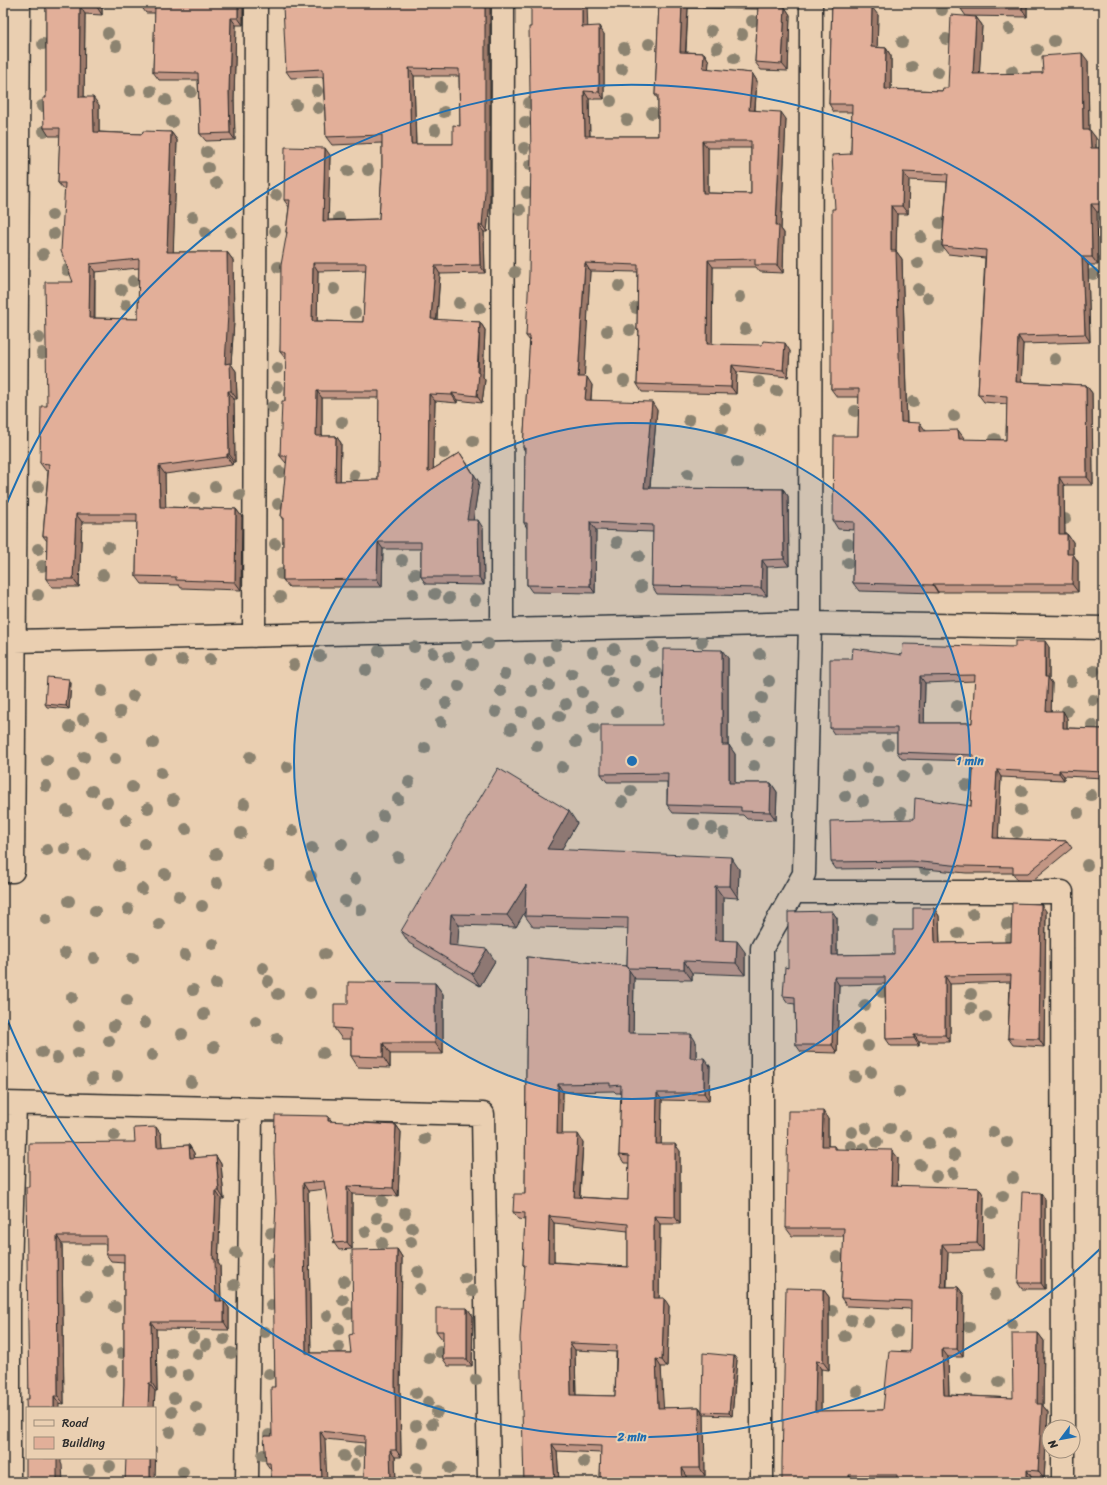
<svg xmlns="http://www.w3.org/2000/svg" width="1107" height="1485" font-family="Sriracha,sans-serif">
<style>
.lines{fill:none;stroke-linecap:round;stroke-linejoin:round}
.street-casing{stroke:#2b2b2b;stroke-width:25}
.street{stroke:#eacfb1;stroke-width:22}
.tree{fill:#8c8370}
.wall{fill:#c29684;stroke:#2b2b2b;fill-rule:evenodd}
.shaded-wall{fill:#9e7a6b;stroke:#2b2b2b}
.building{fill:#e2af99;stroke:#2b2b2b;fill-rule:evenodd}
.ring{fill:none;stroke:#1f6fb2;stroke-width:2}
.centre{fill:#1f6fb2;stroke:#eacfb1;stroke-width:2}
.ring-label{font-size:12px;text-anchor:middle;font-weight:bold;fill:#1f6fb2;stroke:#eacfb1;stroke-width:4;stroke-linejoin:round;paint-order:stroke}
</style>
<rect width="100%" height="100%" fill="#eacfb1"/>
<filter id="ink" filterUnits="userSpaceOnUse"><feTurbulence type="fractalNoise" baseFrequency=".025" numOctaves="2"/><feDisplacementMap in="SourceGraphic" scale="8" xChannelSelector="R" yChannelSelector="G"/><feConvolveMatrix kernelMatrix="1 2 1 2 8 2 1 2 1" color-interpolation-filters="sRGB"/></filter>
<g filter="url(#ink)">
<g class="lines">
<defs>
<path id="street" d="M502 629 503 3
M254 636 256 3
M15 641 810 623 1104 628
M3 871H13L19 3
M794 892H1062L1063 1427
M3 1103 483 1114 489 1482
M1063 1451V1482
M9 1482V1304L15 1104
M247 1482 251 1109
M762 1482V948L804 874 810 623 811 3"/>
</defs>
<use href="#street" class="street-casing"/>
<use href="#street" class="street"/>
</g>
<g class="tree">
<circle cx="942" cy="10" r="6"/>
<circle cx="752" cy="21" r="6"/>
<circle cx="1009" cy="29" r="6"/>
<circle cx="711" cy="31" r="6"/>
<circle cx="108" cy="33" r="6"/>
<circle cx="742" cy="34" r="6"/>
<circle cx="946" cy="39" r="6"/>
<circle cx="1054" cy="41" r="6"/>
<circle cx="902" cy="42" r="6"/>
<circle cx="43" cy="44" r="6"/>
<circle cx="649" cy="44" r="6"/>
<circle cx="116" cy="46" r="6"/>
<circle cx="624" cy="48" r="6"/>
<circle cx="717" cy="48" r="6"/>
<circle cx="1037" cy="50" r="6"/>
<circle cx="734" cy="58" r="6"/>
<circle cx="912" cy="67" r="6"/>
<circle cx="622" cy="69" r="6"/>
<circle cx="1012" cy="71" r="6"/>
<circle cx="938" cy="72" r="6"/>
<circle cx="441" cy="87" r="6"/>
<circle cx="130" cy="91" r="6"/>
<circle cx="151" cy="91" r="6"/>
<circle cx="317" cy="91" r="6"/>
<circle cx="191" cy="92" r="6"/>
<circle cx="166" cy="100" r="6"/>
<circle cx="611" cy="101" r="6"/>
<circle cx="529" cy="103" r="6"/>
<circle cx="296" cy="105" r="6"/>
<circle cx="42" cy="106" r="6"/>
<circle cx="318" cy="108" r="6"/>
<circle cx="444" cy="112" r="6"/>
<circle cx="652" cy="113" r="6"/>
<circle cx="627" cy="120" r="6"/>
<circle cx="172" cy="122" r="6"/>
<circle cx="525" cy="122" r="6"/>
<circle cx="435" cy="130" r="6"/>
<circle cx="44" cy="131" r="6"/>
<circle cx="524" cy="148" r="6"/>
<circle cx="207" cy="152" r="6"/>
<circle cx="530" cy="165" r="6"/>
<circle cx="208" cy="168" r="6"/>
<circle cx="368" cy="170" r="6"/>
<circle cx="348" cy="171" r="6"/>
<circle cx="216" cy="183" r="6"/>
<circle cx="527" cy="193" r="6"/>
<circle cx="276" cy="195" r="6"/>
<circle cx="520" cy="210" r="6"/>
<circle cx="52" cy="215" r="6"/>
<circle cx="193" cy="217" r="6"/>
<circle cx="339" cy="218" r="6"/>
<circle cx="940" cy="223" r="6"/>
<circle cx="275" cy="231" r="6"/>
<circle cx="205" cy="232" r="6"/>
<circle cx="231" cy="232" r="6"/>
<circle cx="54" cy="234" r="6"/>
<circle cx="921" cy="237" r="6"/>
<circle cx="939" cy="247" r="6"/>
<circle cx="43" cy="254" r="6"/>
<circle cx="918" cy="263" r="6"/>
<circle cx="278" cy="267" r="6"/>
<circle cx="67" cy="270" r="6"/>
<circle cx="515" cy="272" r="6"/>
<circle cx="1093" cy="274" r="6"/>
<circle cx="133" cy="281" r="6"/>
<circle cx="619" cy="286" r="6"/>
<circle cx="334" cy="289" r="6"/>
<circle cx="918" cy="289" r="6"/>
<circle cx="121" cy="290" r="6"/>
<circle cx="740" cy="297" r="6"/>
<circle cx="928" cy="298" r="6"/>
<circle cx="459" cy="303" r="6"/>
<circle cx="126" cy="305" r="6"/>
<circle cx="480" cy="308" r="6"/>
<circle cx="636" cy="308" r="6"/>
<circle cx="355" cy="313" r="6"/>
<circle cx="745" cy="329" r="6"/>
<circle cx="630" cy="330" r="6"/>
<circle cx="607" cy="331" r="6"/>
<circle cx="39" cy="338" r="6"/>
<circle cx="42" cy="353" r="6"/>
<circle cx="1055" cy="359" r="6"/>
<circle cx="277" cy="368" r="6"/>
<circle cx="607" cy="370" r="6"/>
<circle cx="624" cy="381" r="6"/>
<circle cx="759" cy="382" r="6"/>
<circle cx="277" cy="387" r="6"/>
<circle cx="777" cy="391" r="6"/>
<circle cx="913" cy="402" r="6"/>
<circle cx="272" cy="407" r="6"/>
<circle cx="725" cy="409" r="6"/>
<circle cx="855" cy="411" r="6"/>
<circle cx="954" cy="416" r="6"/>
<circle cx="689" cy="420" r="6"/>
<circle cx="342" cy="422" r="6"/>
<circle cx="722" cy="429" r="6"/>
<circle cx="760" cy="430" r="6"/>
<circle cx="995" cy="439" r="6"/>
<circle cx="473" cy="441" r="6"/>
<circle cx="444" cy="453" r="6"/>
<circle cx="737" cy="462" r="6"/>
<circle cx="280" cy="472" r="6"/>
<circle cx="688" cy="474" r="6"/>
<circle cx="354" cy="475" r="6"/>
<circle cx="38" cy="487" r="6"/>
<circle cx="215" cy="487" r="6"/>
<circle cx="240" cy="495" r="6"/>
<circle cx="194" cy="498" r="6"/>
<circle cx="278" cy="504" r="6"/>
<circle cx="1065" cy="519" r="6"/>
<circle cx="617" cy="542" r="6"/>
<circle cx="275" cy="544" r="6"/>
<circle cx="848" cy="544" r="6"/>
<circle cx="108" cy="547" r="6"/>
<circle cx="38" cy="549" r="6"/>
<circle cx="639" cy="556" r="6"/>
<circle cx="402" cy="560" r="6"/>
<circle cx="848" cy="563" r="6"/>
<circle cx="42" cy="566" r="6"/>
<circle cx="281" cy="574" r="6"/>
<circle cx="415" cy="574" r="6"/>
<circle cx="103" cy="575" r="6"/>
<circle cx="641" cy="587" r="6"/>
<circle cx="413" cy="594" r="6"/>
<circle cx="435" cy="594" r="6"/>
<circle cx="38" cy="595" r="6"/>
<circle cx="280" cy="597" r="6"/>
<circle cx="449" cy="598" r="6"/>
<circle cx="475" cy="600" r="6"/>
<circle cx="702" cy="642" r="6"/>
<circle cx="488" cy="644" r="6"/>
<circle cx="467" cy="645" r="6"/>
<circle cx="556" cy="645" r="6"/>
<circle cx="414" cy="647" r="6"/>
<circle cx="653" cy="647" r="6"/>
<circle cx="614" cy="649" r="6"/>
<circle cx="379" cy="651" r="6"/>
<circle cx="593" cy="652" r="6"/>
<circle cx="433" cy="653" r="6"/>
<circle cx="760" cy="654" r="6"/>
<circle cx="320" cy="656" r="6"/>
<circle cx="449" cy="657" r="6"/>
<circle cx="210" cy="659" r="6"/>
<circle cx="151" cy="660" r="6"/>
<circle cx="182" cy="660" r="6"/>
<circle cx="530" cy="660" r="6"/>
<circle cx="549" cy="661" r="6"/>
<circle cx="634" cy="661" r="6"/>
<circle cx="472" cy="664" r="6"/>
<circle cx="294" cy="665" r="6"/>
<circle cx="607" cy="669" r="6"/>
<circle cx="366" cy="670" r="6"/>
<circle cx="1094" cy="671" r="6"/>
<circle cx="656" cy="673" r="6"/>
<circle cx="505" cy="674" r="6"/>
<circle cx="572" cy="674" r="6"/>
<circle cx="769" cy="681" r="6"/>
<circle cx="1071" cy="681" r="6"/>
<circle cx="612" cy="682" r="6"/>
<circle cx="425" cy="684" r="6"/>
<circle cx="549" cy="685" r="6"/>
<circle cx="459" cy="686" r="6"/>
<circle cx="639" cy="687" r="6"/>
<circle cx="102" cy="691" r="6"/>
<circle cx="501" cy="691" r="6"/>
<circle cx="532" cy="691" r="6"/>
<circle cx="582" cy="692" r="6"/>
<circle cx="133" cy="696" r="6"/>
<circle cx="762" cy="698" r="6"/>
<circle cx="1093" cy="700" r="6"/>
<circle cx="446" cy="703" r="6"/>
<circle cx="566" cy="704" r="6"/>
<circle cx="957" cy="706" r="6"/>
<circle cx="592" cy="707" r="6"/>
<circle cx="1067" cy="711" r="6"/>
<circle cx="120" cy="712" r="6"/>
<circle cx="496" cy="712" r="6"/>
<circle cx="522" cy="712" r="6"/>
<circle cx="617" cy="712" r="6"/>
<circle cx="559" cy="716" r="6"/>
<circle cx="754" cy="718" r="6"/>
<circle cx="83" cy="719" r="6"/>
<circle cx="441" cy="722" r="6"/>
<circle cx="539" cy="722" r="6"/>
<circle cx="1092" cy="725" r="6"/>
<circle cx="70" cy="727" r="6"/>
<circle cx="511" cy="729" r="6"/>
<circle cx="594" cy="729" r="6"/>
<circle cx="102" cy="736" r="6"/>
<circle cx="747" cy="739" r="6"/>
<circle cx="769" cy="741" r="6"/>
<circle cx="576" cy="742" r="6"/>
<circle cx="153" cy="743" r="6"/>
<circle cx="888" cy="745" r="6"/>
<circle cx="537" cy="746" r="6"/>
<circle cx="425" cy="748" r="6"/>
<circle cx="84" cy="757" r="6"/>
<circle cx="250" cy="757" r="6"/>
<circle cx="115" cy="759" r="6"/>
<circle cx="47" cy="760" r="6"/>
<circle cx="754" cy="766" r="6"/>
<circle cx="287" cy="767" r="6"/>
<circle cx="562" cy="767" r="6"/>
<circle cx="867" cy="768" r="6"/>
<circle cx="928" cy="769" r="6"/>
<circle cx="161" cy="773" r="6"/>
<circle cx="73" cy="775" r="6"/>
<circle cx="848" cy="775" r="6"/>
<circle cx="903" cy="776" r="6"/>
<circle cx="409" cy="782" r="6"/>
<circle cx="878" cy="782" r="6"/>
<circle cx="966" cy="785" r="6"/>
<circle cx="46" cy="786" r="6"/>
<circle cx="132" cy="787" r="6"/>
<circle cx="92" cy="791" r="6"/>
<circle cx="631" cy="791" r="6"/>
<circle cx="1022" cy="791" r="6"/>
<circle cx="1091" cy="795" r="6"/>
<circle cx="845" cy="796" r="6"/>
<circle cx="398" cy="799" r="6"/>
<circle cx="173" cy="800" r="6"/>
<circle cx="863" cy="801" r="6"/>
<circle cx="107" cy="802" r="6"/>
<circle cx="622" cy="802" r="6"/>
<circle cx="244" cy="804" r="6"/>
<circle cx="148" cy="808" r="6"/>
<circle cx="1021" cy="810" r="6"/>
<circle cx="67" cy="811" r="6"/>
<circle cx="901" cy="813" r="6"/>
<circle cx="1078" cy="813" r="6"/>
<circle cx="383" cy="816" r="6"/>
<circle cx="126" cy="820" r="6"/>
<circle cx="694" cy="824" r="6"/>
<circle cx="712" cy="828" r="6"/>
<circle cx="186" cy="829" r="6"/>
<circle cx="293" cy="831" r="6"/>
<circle cx="1017" cy="832" r="6"/>
<circle cx="241" cy="833" r="6"/>
<circle cx="724" cy="833" r="6"/>
<circle cx="371" cy="838" r="6"/>
<circle cx="145" cy="844" r="6"/>
<circle cx="342" cy="844" r="6"/>
<circle cx="312" cy="848" r="6"/>
<circle cx="65" cy="849" r="6"/>
<circle cx="47" cy="850" r="6"/>
<circle cx="216" cy="854" r="6"/>
<circle cx="85" cy="855" r="6"/>
<circle cx="398" cy="857" r="6"/>
<circle cx="1087" cy="865" r="6"/>
<circle cx="119" cy="866" r="6"/>
<circle cx="269" cy="866" r="6"/>
<circle cx="925" cy="869" r="6"/>
<circle cx="165" cy="874" r="6"/>
<circle cx="311" cy="876" r="6"/>
<circle cx="355" cy="879" r="6"/>
<circle cx="217" cy="883" r="6"/>
<circle cx="142" cy="889" r="6"/>
<circle cx="179" cy="896" r="6"/>
<circle cx="69" cy="901" r="6"/>
<circle cx="345" cy="901" r="6"/>
<circle cx="202" cy="906" r="6"/>
<circle cx="128" cy="909" r="6"/>
<circle cx="361" cy="910" r="6"/>
<circle cx="95" cy="911" r="6"/>
<circle cx="973" cy="914" r="6"/>
<circle cx="46" cy="919" r="6"/>
<circle cx="872" cy="919" r="6"/>
<circle cx="159" cy="924" r="6"/>
<circle cx="1007" cy="924" r="6"/>
<circle cx="958" cy="933" r="6"/>
<circle cx="1010" cy="939" r="6"/>
<circle cx="213" cy="944" r="6"/>
<circle cx="65" cy="953" r="6"/>
<circle cx="325" cy="954" r="6"/>
<circle cx="185" cy="955" r="6"/>
<circle cx="94" cy="958" r="6"/>
<circle cx="133" cy="958" r="6"/>
<circle cx="263" cy="968" r="6"/>
<circle cx="268" cy="981" r="6"/>
<circle cx="216" cy="984" r="6"/>
<circle cx="193" cy="990" r="6"/>
<circle cx="882" cy="992" r="6"/>
<circle cx="310" cy="993" r="6"/>
<circle cx="278" cy="994" r="6"/>
<circle cx="971" cy="994" r="6"/>
<circle cx="72" cy="997" r="6"/>
<circle cx="127" cy="1000" r="6"/>
<circle cx="865" cy="1005" r="6"/>
<circle cx="971" cy="1008" r="6"/>
<circle cx="204" cy="1014" r="6"/>
<circle cx="986" cy="1017" r="6"/>
<circle cx="256" cy="1021" r="6"/>
<circle cx="145" cy="1023" r="6"/>
<circle cx="79" cy="1026" r="6"/>
<circle cx="114" cy="1026" r="6"/>
<circle cx="859" cy="1029" r="6"/>
<circle cx="182" cy="1034" r="6"/>
<circle cx="277" cy="1039" r="6"/>
<circle cx="109" cy="1041" r="6"/>
<circle cx="868" cy="1046" r="6"/>
<circle cx="214" cy="1047" r="6"/>
<circle cx="42" cy="1052" r="6"/>
<circle cx="78" cy="1053" r="6"/>
<circle cx="323" cy="1053" r="6"/>
<circle cx="152" cy="1055" r="6"/>
<circle cx="57" cy="1058" r="6"/>
<circle cx="871" cy="1072" r="6"/>
<circle cx="117" cy="1076" r="6"/>
<circle cx="855" cy="1077" r="6"/>
<circle cx="92" cy="1079" r="6"/>
<circle cx="191" cy="1082" r="6"/>
<circle cx="899" cy="1092" r="6"/>
<circle cx="866" cy="1128" r="6"/>
<circle cx="890" cy="1128" r="6"/>
<circle cx="852" cy="1132" r="6"/>
<circle cx="993" cy="1132" r="6"/>
<circle cx="950" cy="1133" r="6"/>
<circle cx="114" cy="1135" r="6"/>
<circle cx="906" cy="1136" r="6"/>
<circle cx="425" cy="1139" r="6"/>
<circle cx="877" cy="1142" r="6"/>
<circle cx="1007" cy="1142" r="6"/>
<circle cx="929" cy="1143" r="6"/>
<circle cx="851" cy="1146" r="6"/>
<circle cx="864" cy="1148" r="6"/>
<circle cx="954" cy="1155" r="6"/>
<circle cx="920" cy="1165" r="6"/>
<circle cx="953" cy="1173" r="6"/>
<circle cx="936" cy="1176" r="6"/>
<circle cx="1013" cy="1178" r="6"/>
<circle cx="1003" cy="1196" r="6"/>
<circle cx="382" cy="1201" r="6"/>
<circle cx="405" cy="1213" r="6"/>
<circle cx="992" cy="1213" r="6"/>
<circle cx="377" cy="1218" r="6"/>
<circle cx="388" cy="1227" r="6"/>
<circle cx="412" cy="1228" r="6"/>
<circle cx="365" cy="1232" r="6"/>
<circle cx="271" cy="1233" r="6"/>
<circle cx="411" cy="1242" r="6"/>
<circle cx="382" cy="1243" r="6"/>
<circle cx="236" cy="1253" r="6"/>
<circle cx="837" cy="1257" r="6"/>
<circle cx="86" cy="1260" r="6"/>
<circle cx="272" cy="1263" r="6"/>
<circle cx="108" cy="1271" r="6"/>
<circle cx="418" cy="1272" r="6"/>
<circle cx="989" cy="1273" r="6"/>
<circle cx="465" cy="1278" r="6"/>
<circle cx="344" cy="1281" r="6"/>
<circle cx="234" cy="1285" r="6"/>
<circle cx="420" cy="1289" r="6"/>
<circle cx="472" cy="1291" r="6"/>
<circle cx="995" cy="1294" r="6"/>
<circle cx="87" cy="1296" r="6"/>
<circle cx="343" cy="1300" r="6"/>
<circle cx="271" cy="1305" r="6"/>
<circle cx="115" cy="1307" r="6"/>
<circle cx="832" cy="1311" r="6"/>
<circle cx="349" cy="1313" r="6"/>
<circle cx="327" cy="1316" r="6"/>
<circle cx="851" cy="1320" r="6"/>
<circle cx="868" cy="1321" r="6"/>
<circle cx="1012" cy="1324" r="6"/>
<circle cx="969" cy="1327" r="6"/>
<circle cx="339" cy="1329" r="6"/>
<circle cx="265" cy="1332" r="6"/>
<circle cx="897" cy="1332" r="6"/>
<circle cx="845" cy="1336" r="6"/>
<circle cx="193" cy="1337" r="6"/>
<circle cx="224" cy="1339" r="6"/>
<circle cx="206" cy="1345" r="6"/>
<circle cx="339" cy="1347" r="6"/>
<circle cx="106" cy="1350" r="6"/>
<circle cx="440" cy="1352" r="6"/>
<circle cx="122" cy="1353" r="6"/>
<circle cx="171" cy="1353" r="6"/>
<circle cx="231" cy="1353" r="6"/>
<circle cx="198" cy="1354" r="6"/>
<circle cx="429" cy="1358" r="6"/>
<circle cx="112" cy="1371" r="6"/>
<circle cx="170" cy="1373" r="6"/>
<circle cx="269" cy="1374" r="6"/>
<circle cx="188" cy="1375" r="6"/>
<circle cx="966" cy="1378" r="6"/>
<circle cx="476" cy="1380" r="6"/>
<circle cx="999" cy="1382" r="6"/>
<circle cx="857" cy="1391" r="6"/>
<circle cx="416" cy="1393" r="6"/>
<circle cx="174" cy="1398" r="6"/>
<circle cx="428" cy="1402" r="6"/>
<circle cx="196" cy="1407" r="6"/>
<circle cx="172" cy="1412" r="6"/>
<circle cx="437" cy="1412" r="6"/>
<circle cx="432" cy="1424" r="6"/>
<circle cx="416" cy="1426" r="6"/>
<circle cx="201" cy="1430" r="6"/>
<circle cx="170" cy="1432" r="6"/>
<circle cx="269" cy="1435" r="6"/>
<circle cx="423" cy="1443" r="6"/>
<circle cx="359" cy="1451" r="6"/>
<circle cx="263" cy="1455" r="6"/>
<circle cx="344" cy="1456" r="6"/>
<circle cx="584" cy="1462" r="6"/>
<circle cx="355" cy="1465" r="6"/>
<circle cx="110" cy="1466" r="6"/>
<circle cx="417" cy="1468" r="6"/>
<circle cx="450" cy="1468" r="6"/>
<circle cx="89" cy="1470" r="6"/>
<circle cx="183" cy="1472" r="6"/>
</g>
<path class="wall" d="M46 3H102V15L85 14 84 97 99 105V132L142 134 171 132 177 140 173 252H227L233 260 234 322 231 364 236 371 237 399H234L235 462H233L232 465 165 474V507L236 509 242 517 241 590 181 588 179 585 142 584 136 576 137 522H82L79 587H52L46 579 47 541 43 536 48 471H46L40 463 47 406 73 282 65 191 58 183 60 136H49L44 128 46 98ZM139 268 138 319 95 318V272Z
M244 3 243 25H236L234 99 235 140 206 141 200 134 198 80H159L153 72 155 13H146L141 6Z
M291 3H489V5L490 8V200L487 232H484L485 273 440 274 437 320 480 322 485 330 483 377 485 380 482 403 457 400V403L435 401 433 469 460 453 479 482 473 520 483 528 484 585 426 584 421 577V549H383L382 587H289L283 580V520L281 517 287 463H286L280 456 285 401 286 359 280 352 287 234 286 232 289 207 284 200 330 155 328 220 379 219 382 172V143L332 145 326 137 323 77 291 78 286 71ZM414 76H459L460 126 453 144H416ZM366 270 363 322 317 321 318 271ZM322 398H379L378 480 340 481 341 443 336 436H322Z
M659 3H783L782 7H785L790 15 788 71 761 70 755 62 758 9 688 8 686 52 704 53 709 61 708 69 752 73 757 81 755 110 786 119 781 229 784 233 783 273 760 272 756 267H713L712 344 790 351 788 377 737 372 736 394 642 392 637 384 639 332 637 330 638 272 590 271 584 377 592 385 591 400 657 410 650 488 783 489 788 496 789 566 767 567V596L657 594 652 586 653 532 596 530 595 593 532 592 527 585V528L524 523 525 451 523 448 530 341 526 336 588 27 604 34V99H589L590 136H658V99L655 95ZM708 148H751V194L708 193Z
M832 3H868L867 7 878 15 877 47 886 48 891 56V89L942 91 948 88 976 17 982 25 979 74 1043 73 1088 61 1089 130 1096 138V148H1104V212H1097L1098 265H1088L1090 342 1023 344 1021 382 1086 385 1092 393 1093 485H1064L1065 534H1067L1073 542V554L1078 562V592H938V593L859 591 853 583 854 530 838 529 833 521 858 436 859 397H837L831 389 835 209 851 154 852 112H834L829 104ZM909 180 947 182 942 246 948 254 985 258 978 394 984 402 1007 404 1006 440H964V438L926 431 907 422 902 259 896 251 897 214H908Z
M961 3H1027V17L966 16 961 9Z
M1015 647H1049V679L1052 683 1051 711 1067 718V728L1104 729V778L1064 776V780L1001 777 998 838 1067 841 1072 848 1033 880H1017L1013 873H966L916 868 836 869 831 862 914 819 971 806 973 761 902 759 897 752V734H834L830 728 852 659 902 655ZM975 681 972 723H924L925 683Z
M728 658V745L735 754V783H771L777 792 776 820 747 819 743 815 673 813 667 805V782H607L601 774 662 725Z
M71 683 69 709 47 707 45 704Z
M577 823 561 850 739 869 738 898 723 897V940L745 952V975L692 973V980L635 979 634 977 633 1033 696 1042V1058L710 1066 709 1101 662 1100 661 1144 680 1151V1224H660L659 1298 669 1306 667 1367H661L663 1408 699 1407 702 1411 737 1360 732 1416 704 1415 705 1476H687L688 1482H603L600 1478 601 1453 557 1451 559 1482H524L525 1267 523 1265 525 1220 518 1219 513 1212 525 1194 527 957 627 966 628 929 533 927 525 916V911L516 927 459 925 457 946 495 961 480 986 409 943 401 931ZM614 1091 616 1093H621L619 1155 624 1163H629L628 1200 580 1197 583 1142 562 1134 563 1092ZM554 1223 628 1231V1267L554 1262ZM575 1350 616 1352 615 1396 576 1395Z
M934 908 939 916 940 943 1011 942 1046 911 1044 1047 1013 1045 1008 1038 1010 982 950 984V1042H919V1046H891L886 1039 885 984 839 985 837 1053 801 1052 796 1045 795 1004 788 1003 783 996 788 968 832 911 837 918V955L894 954 913 930Z
M435 983 443 994V1054H390V1068L358 1067 351 1056V1039H342L334 1028 348 1004Z
M328 1116 332 1122 396 1125 401 1132 398 1196 352 1194V1249L339 1250 334 1243 326 1189 308 1191 311 1353H351L353 1334 397 1249 402 1257 400 1390 401 1457H395L396 1482H364L365 1443 325 1439 271 1470 266 1463 272 1436 275 1387 276 1203Z
M828 1119V1146H834L836 1149 898 1158 897 1186 979 1188 984 1196 983 1251 948 1252 947 1287H958L964 1295 963 1357H948L949 1395 1013 1398 1038 1333 1044 1341 1043 1406 1048 1412 1044 1479 1032 1478V1482H782L823 1289 829 1297V1370L821 1369V1411L883 1410 910 1352 911 1309 847 1306 841 1298 844 1236H792L786 1228Z
M161 1134 162 1147 189 1145 194 1153 195 1158 216 1156 221 1164 224 1199H221L218 1263 220 1266 221 1301H224L229 1308V1330L156 1329 157 1391H155L154 1408H123L124 1384V1262L111 1261 106 1254V1244H62L64 1404 29 1399V1187L135 1142Z
M1041 1193 1045 1199V1289H1022L1018 1283Z
M467 1308 473 1316 472 1366H448L443 1359V1339H442L436 1331Z"/>
<path class="shaded-wall" d="M97 3H102V15L97 7Z
M238 3H243V25L238 18Z
M485 3H489V5L490 8V200L487 232 482 225Z
M582 3H587L588 34 582 27Z
M682 3H685L688 8 685 60 680 52Z
M777 3H783L782 10Z
M862 3H868L867 15 861 7Z
M1022 3H1027V17L1022 9Z
M80 6 85 14 84 105 79 97Z
M785 7 790 15 788 71 782 64Z
M872 7 878 15 877 55 871 47Z
M976 17 982 25 979 82 973 74Z
M231 18 236 25 234 99 235 140 230 133 229 92Z
M599 26 604 34V99L599 92Z
M886 48 891 56V97L885 89Z
M704 53 709 61 708 75 703 68Z
M1082 53 1088 61 1089 138 1083 130Z
M409 68 414 76 416 151 411 144Z
M752 73 757 81 754 118 749 110Z
M584 91 589 99 590 143 585 136Z
M93 97 99 105V140L94 132Z
M781 112 786 119 781 229 784 233 783 273 777 265 776 226Z
M1090 130 1096 138V156L1091 148Z
M171 132 177 140 173 260 167 252Z
M702 141 708 148V201L703 193Z
M325 148 330 155 328 228 323 221Z
M903 172 909 180 908 214 902 206Z
M1091 204 1097 212 1098 265 1092 257Z
M891 206 897 214 896 251 902 259 907 430 901 422 891 251Z
M479 225 484 232 485 273 480 265Z
M227 252 233 260 234 322 231 364 236 371 237 399 231 391 225 364Z
M1082 257 1088 265 1090 342 1085 334Z
M708 260 713 267 712 351 707 344Z
M313 263 318 271 317 328 312 321Z
M585 263 590 271 584 384 578 377Z
M90 264 95 272 94 326 89 318Z
M435 266 440 274 436 327 431 319Z
M480 322 485 330 483 377 485 380 482 403 477 396Z
M1018 336 1023 344 1021 390 1016 382Z
M785 343 790 351 788 377 783 370Z
M732 365 737 372 736 394 731 387Z
M587 377 592 385 590 407 585 400Z
M1086 385 1092 393 1093 485 1087 477Z
M228 391 234 399 235 462 229 454Z
M317 391 322 398V443L316 436Z
M452 393 457 400V403L452 395Z
M429 394 435 401 433 480 428 472Z
M652 402 657 410 649 495 644 488Z
M920 423 926 431V439L920 431Z
M958 430 964 438V447L959 439Z
M336 436 341 443 340 488 335 481Z
M460 453 479 482 472 528 467 520Z
M227 454 233 462 232 465 227 457Z
M159 466 165 474 166 515 160 507Z
M1059 477 1064 485 1065 542 1059 534Z
M783 489 788 496 789 566 784 559Z
M236 509 242 517 241 590 235 582Z
M76 514 82 522 79 587 73 579Z
M478 520 483 528 484 585 479 577Z
M590 522 596 530 595 593 590 586Z
M1067 534 1073 542V554L1078 562V592L1072 584 1067 554Z
M378 542 383 549 382 587 377 579Z
M762 560 767 567V596L761 588Z
M933 584 938 592V593L933 585Z
M1045 641 1049 647V679L1052 683 1051 717 1046 711Z
M722 650 728 658V753L722 745Z
M920 676 925 683 924 729 919 723Z
M69 679 71 683 69 709 66 706Z
M1063 711 1067 718V735L1063 728Z
M729 745 735 754V791L729 783Z
M997 770 1001 777 998 844 993 838Z
M1059 770 1064 776V780L1059 773Z
M771 783 777 792 776 820 770 812Z
M569 811 577 823 555 861 547 849Z
M731 857 739 869 738 898 730 886Z
M526 885 534 896 516 927 507 915Z
M715 886 723 897V952L715 940Z
M1041 904 1046 911 1044 1047 1039 1039Z
M934 908 939 916 940 950 935 943Z
M832 911 837 918V962L832 955Z
M451 914 459 925 457 957 449 945Z
M737 941 745 952V975L736 963Z
M487 949 495 961 480 986 472 974Z
M684 961 692 973V980L684 969Z
M629 970 634 977 633 1040 628 1033Z
M945 976 950 984V1042L945 1035Z
M834 977 839 985 837 1053 832 1045Z
M435 983 443 994V1054L435 1043Z
M691 1034 696 1042V1065L690 1058Z
M914 1035 919 1042V1046L914 1038Z
M383 1043 390 1054V1068L383 1057Z
M704 1058 710 1066 709 1101 704 1093Z
M558 1084 563 1092 562 1141 557 1134Z
M657 1093 662 1100 661 1151 656 1144Z
M823 1111 828 1119V1154L822 1146Z
M328 1116 333 1123 328 1121Z
M396 1125 401 1132 398 1196 393 1188Z
M156 1127 161 1134 163 1155 157 1147Z
M578 1134 583 1142 579 1204 574 1197Z
M675 1144 680 1151V1224L675 1217Z
M189 1145 194 1153 195 1166 190 1158Z
M892 1150 898 1158 897 1193 891 1185Z
M216 1156 221 1164 224 1199 219 1191Z
M303 1183 308 1191 311 1360 306 1353Z
M347 1186 352 1194V1249L347 1242Z
M979 1188 984 1196 983 1251 977 1243Z
M216 1191 221 1199 218 1263 220 1266 221 1308 216 1301 213 1259Z
M1041 1193 1045 1199V1289L1041 1283Z
M549 1216 554 1223V1269L548 1262Z
M654 1216 660 1224 659 1305 654 1298Z
M57 1236 62 1244 64 1404 58 1396Z
M942 1244 948 1252 946 1295 941 1287Z
M397 1249 402 1257 400 1390 401 1457 396 1450 395 1383Z
M958 1287 964 1295 963 1357 957 1349Z
M823 1289 829 1297V1370L823 1362Z
M664 1298 669 1306 667 1367 662 1360Z
M224 1301 229 1308V1330L224 1322Z
M467 1308 473 1316 472 1366 467 1359Z
M151 1322 156 1329 157 1391 152 1383Z
M1038 1333 1044 1341 1043 1406 1048 1412 1044 1479 1038 1471 1037 1404Z
M570 1343 575 1350 576 1403 571 1395Z
M942 1349 948 1357 949 1403 944 1395Z
M734 1356 737 1360 732 1416 729 1413Z
M656 1359 661 1367 664 1415 658 1408Z
M816 1361 821 1369V1419L815 1411Z
M149 1383 155 1391 154 1408H148Z
M54 1396 59 1403V1408H54Z
M699 1407 704 1415 705 1476 700 1468Z
M320 1431 325 1439 327 1482H322Z
M552 1444 557 1451 559 1482H555Z
M155 1446 156 1447 155 1482H150V1458H155Z
M390 1450 395 1457 396 1482H391Z
M56 1458H61V1463L62 1465 63 1482H57Z
M682 1468 687 1476 688 1482H683Z
M1027 1470 1032 1478V1482H1027Z
M849 1475 854 1482H849Z"/>
<path class="building" d="M46 3H97V7L80 6 79 97H93L94 132 142 134 143 131 171 132 167 252H227L228 314 225 364 230 363 231 391H228L229 454H227V457L159 466 160 507 236 509 235 582 176 580V577L136 576 137 514H76L73 579H46L47 536H43L49 464 40 463 41 406H47L45 282H73L61 251 65 183H58L60 128H44L43 98H46ZM139 259 138 319 89 318 90 264Z
M141 3H238V18H231L229 92 230 133 200 134 198 73 153 72 155 6H141Z
M291 3H485V193L482 225H479L480 265 435 266 431 319 480 322 477 372 479 373 477 396 452 393V395L429 394 428 472 460 453 474 475 467 520H478L479 577H421V542H378L377 579 283 580V517H281L287 456H280L282 401H285L286 352H280L281 265 287 232H286L290 200H284L285 147 325 148 323 221 379 219 382 172V135L326 137 323 69 286 71 283 5H291ZM409 68 459 69 460 126 453 125V144H411ZM313 263H366L363 322 312 321ZM317 391H379L378 480 335 481 336 436H316Z
M531 3H582V27L599 26V92L584 91 585 136H658V95H655L659 3H682L680 52 704 53 703 68 752 73 749 110 781 112 776 226H779L777 265H755V259L708 260 707 344 762 345 763 341 785 343 783 370 732 365 731 387 637 384 639 330H637L638 265 585 263 578 377H587L585 400 652 402 644 488 783 489 784 559 762 560 761 588 652 586 653 525 590 522V586L527 585V523H524L525 448H523L530 336H526L529 274 531 157 529 27H531ZM702 141H751V194L703 193Z
M832 3H862L861 7H872L871 47 886 48 885 89 942 91 943 88H948L951 15 976 17 973 74 1043 73 1042 56 1082 53 1083 130H1090L1091 148H1104V204H1091L1092 257H1082L1085 334 1018 336 1016 382 1086 385 1087 477H1059V534H1067V554H1073L1072 584H933V585L853 583 854 522 833 521 834 436H858L859 389H831V331H832V209H835L832 155 851 154 852 104H829ZM903 172 948 174 942 246 986 250 978 394 1007 396 1006 440 959 439 958 430 920 431V423L901 422 896 251H891V206H902Z
M961 3H1022V9H961Z
M758 6 785 7 782 64 755 62Z
M1015 641H1045V677H1048L1046 711H1063V728L1104 729V772L1059 770V773L997 770 993 838 1067 841 1028 873H1013V867L962 866 911 861 831 862 830 821 914 819 915 798 971 806 974 755 897 752V728H830V659H852L853 648 902 655 903 644 1015 647ZM975 675 972 723H919L920 676Z
M663 649 722 650V745H729V783H771L770 812 741 811V807L667 805 668 773 601 774V725H662Z
M47 677 69 679 66 706 45 704Z
M498 768 569 811 547 849 731 857 730 886H715V940L737 941 736 963 684 961V969L627 968 628 918 525 916 526 885 507 915 451 914 449 945 487 949 472 974 401 931Z
M1012 903 1041 904 1039 1039 1008 1038 1011 975 945 976V1035H914V1038L886 1039 885 977H834L832 1045H796L795 997 783 996 785 967 788 968V912L832 911V955L894 954V930H913V908H934L935 943 1011 942Z
M527 957 627 966V968L629 970 628 1033 691 1034 690 1058H704V1093H657L656 1144H675V1217L654 1216V1298H664L662 1360 656 1359 658 1408 699 1407 700 1468H682L683 1482H626V1479L600 1478 601 1446 552 1444 555 1482H524L520 1338 525 1265H523L525 1213 513 1212 514 1194H525ZM610 1083V1086L621 1085 619 1155 629 1156 628 1200 574 1197 578 1134H557L558 1084ZM549 1216 628 1224V1267L548 1262ZM570 1343 617 1345 615 1396 571 1395Z
M348 982 435 983V1043H383V1057L351 1056V1029L334 1028V1004H348Z
M788 1111H823L822 1146H834V1149L892 1150 891 1185 979 1188 977 1243 942 1244 941 1287H958L957 1349H942L944 1395 1013 1398 1012 1333H1038L1037 1404H1042L1038 1471 1027 1470V1482H897V1475H849V1482H782V1462L786 1288 823 1289V1362L816 1361 815 1411 883 1410 889 1351 910 1352 911 1301 841 1298 844 1228H786Z
M275 1115 328 1116V1121L396 1125 393 1188 347 1186V1242L334 1243 324 1181 303 1183 306 1353H351L349 1335 353 1334 352 1250 397 1249 395 1383 396 1450H390L391 1482H364L365 1436 320 1431 322 1482H272L270 1463H266L264 1436H272L271 1387H275L273 1268 276 1203 274 1153Z
M156 1127 157 1147 189 1145 190 1158 216 1156 219 1191H216L213 1259H215L216 1301H224V1322H151L152 1383H149L148 1408H123L124 1384V1254H106V1236H57L58 1396H54V1408H27V1425L26 1399H29L26 1187H29V1143L135 1142 134 1128Z
M1022 1192 1041 1193V1283H1018Z
M436 1308H467V1359H443V1331H436Z
M703 1353 734 1356 729 1413 702 1412Z
M26 1458H57V1482H26Z
M126 1458H150V1482H125Z"/>
</g>
<circle cx="632" cy="761" r="338" fill="#1f6fb2" fill-opacity=".12"/>
<g class="ring">
<circle cx="632" cy="761" r="338"/>
<path d="M1102 1247A676 676 0 0 1 3 1009M3 513A676 676 0 0 1 1102 275"/>
</g>
<circle cx="632" cy="761" r="6" class="centre"/>
<g class="ring-label">
<text x="970" y="765">1 min</text>
<text x="632" y="1441">2 min</text>
</g>
<rect width="1107" height="1485" fill="none" stroke="#eacfb1" stroke-width="16"/>
<rect x="8" y="8" width="1091" height="1469" fill="none" stroke="#2b2b2b" stroke-width="1.5" filter="url(#ink)"/>
<rect x="26" y="1407" width="130" height="52" fill="#eacfb1" stroke="#9e8d7b"/>
<rect x="34" y="1420" width="20" height="6" fill="#eacfb1" stroke="#9e8d7b"/>
<text x="62" y="1427" font-size="12" fill="#2b2b2b">Road</text>
<rect x="34" y="1437" width="20" height="12" fill="#e2af99" stroke="#9e8d7b"/>
<text x="62" y="1447" font-size="12" fill="#2b2b2b">Building</text>
<g transform="translate(1061 1439) rotate(238)"><circle r="19" fill="#eacfb1" stroke="#9e8d7b"/>
<path d="M0-3L7 15L0 10L-7 15Z" fill="#1f6fb2"/>
<text y="-6" font-size="11" font-weight="bold" text-anchor="middle" fill="#2b2b2b">N</text>
</g>
</svg>
